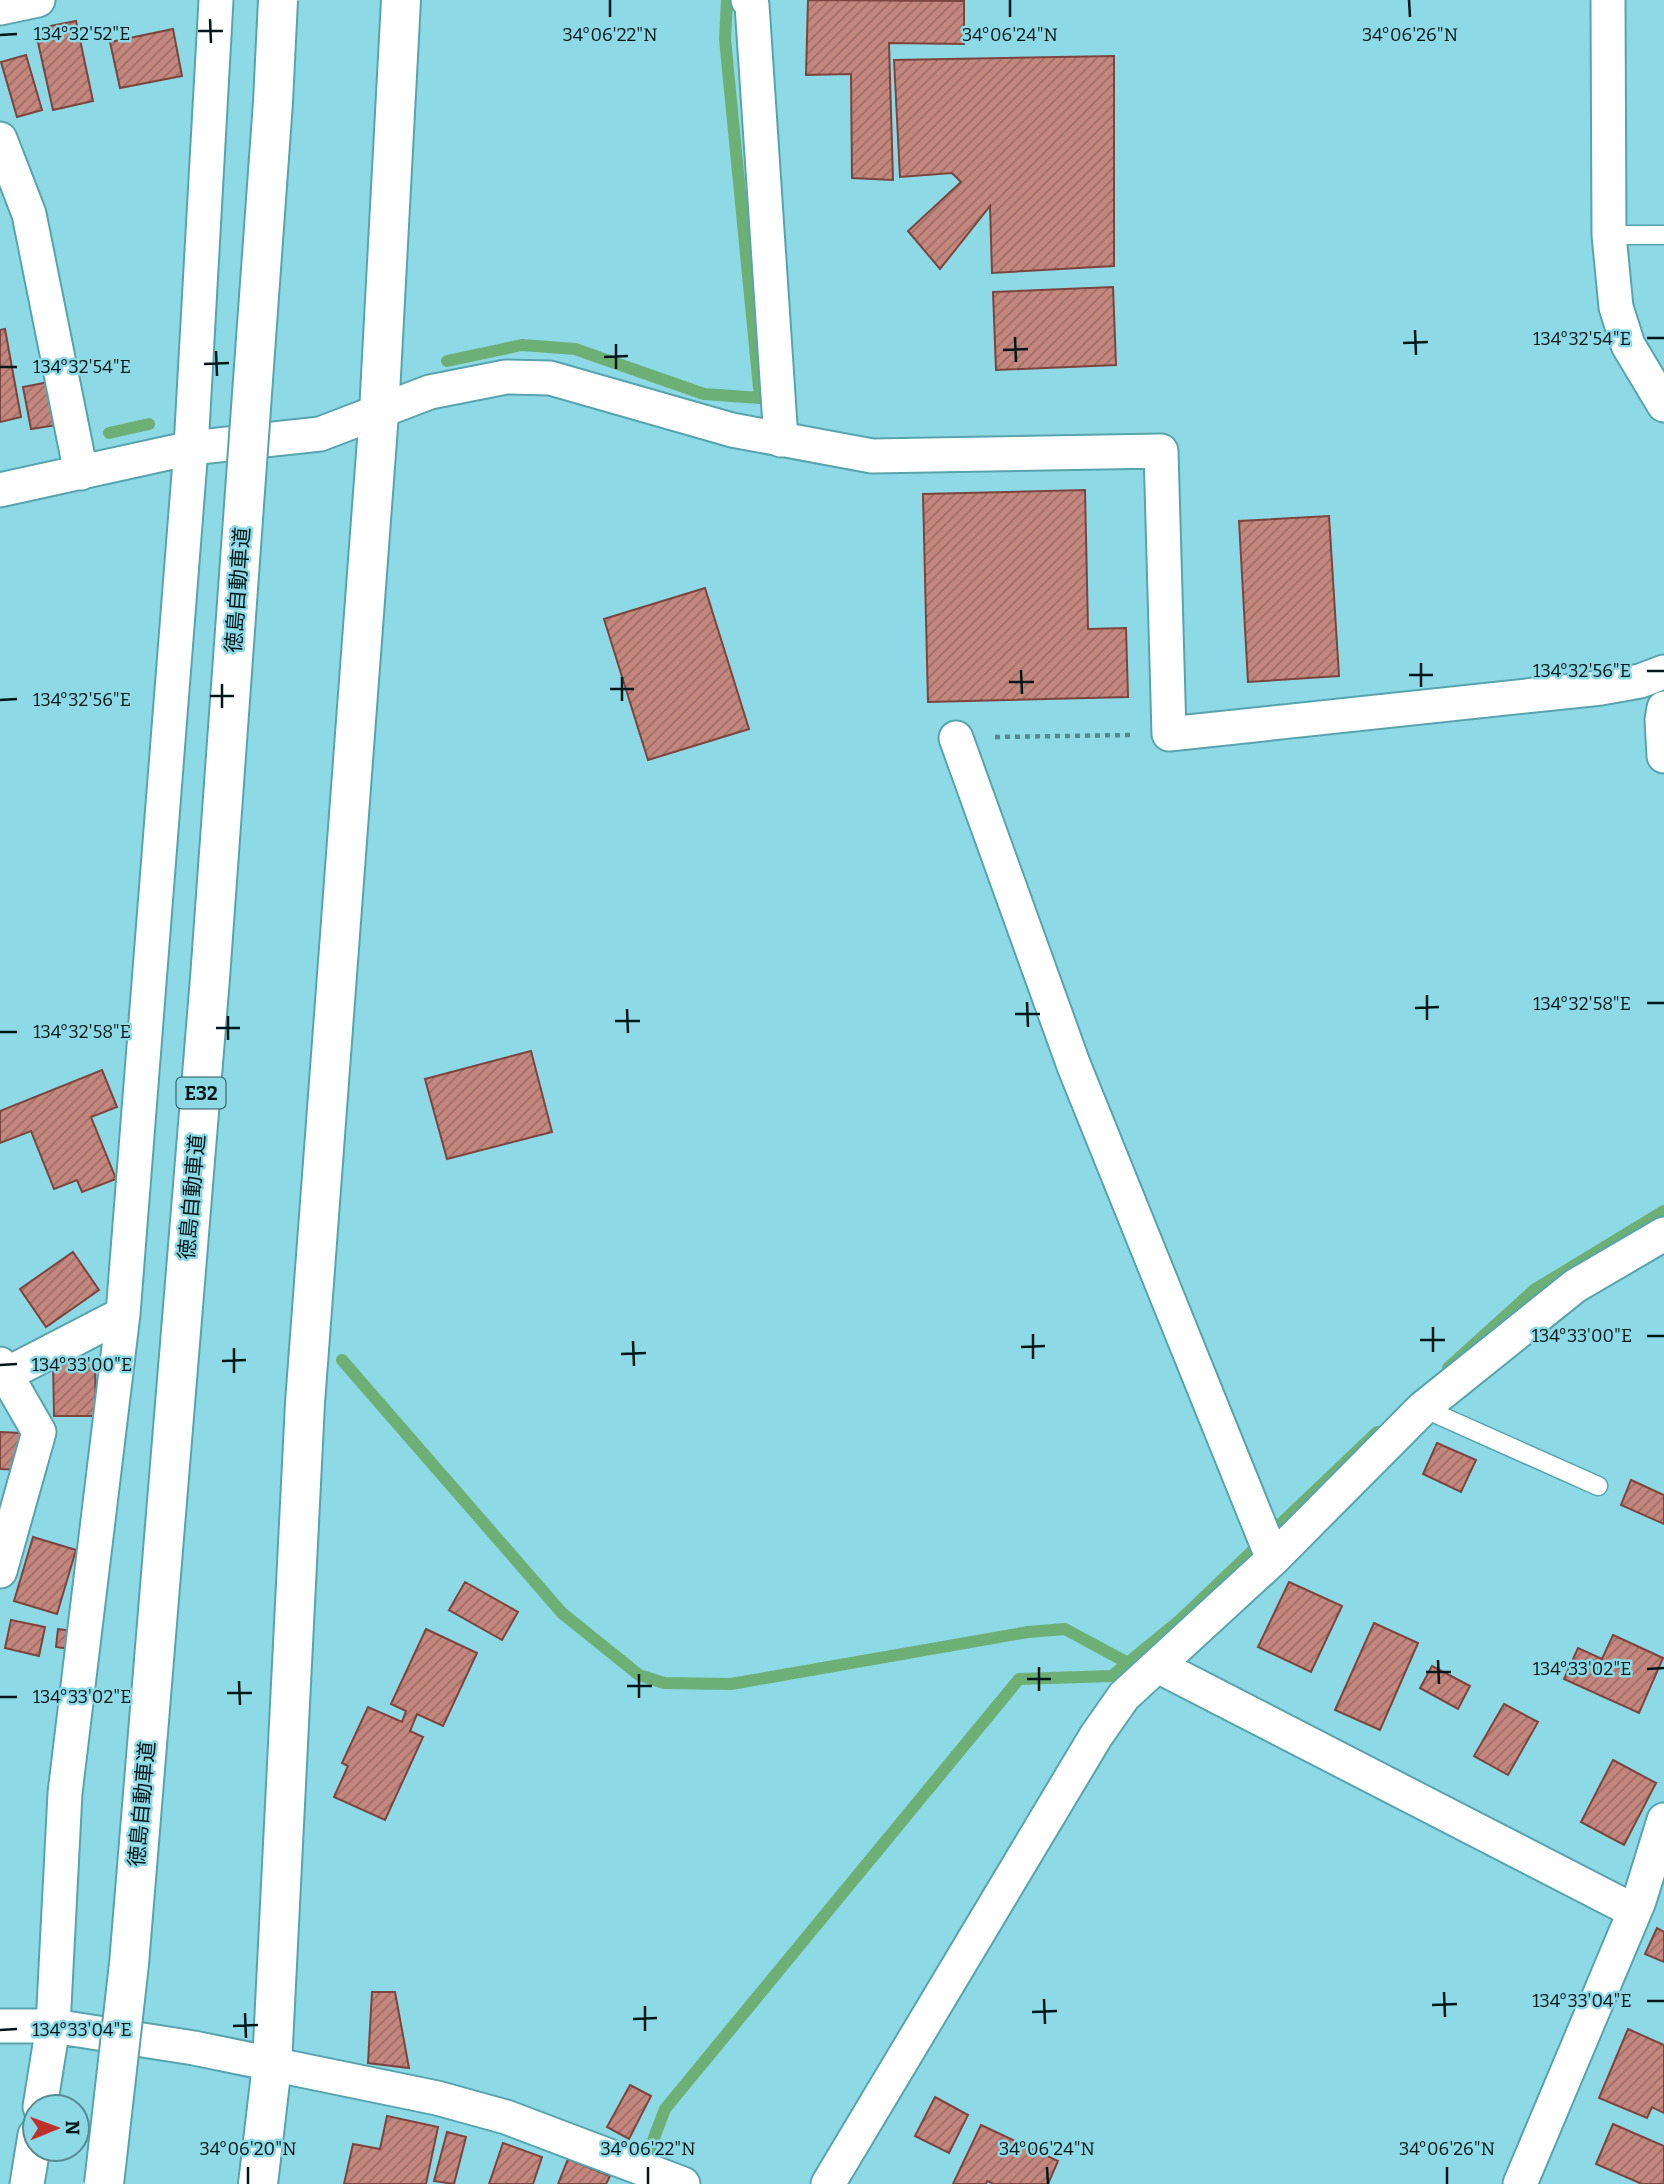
<svg xmlns="http://www.w3.org/2000/svg" width="1664" height="2184" font-family="Bitter,'Noto Sans JP',serif">
<style>
.lines{fill:none;stroke-linecap:round;stroke-linejoin:round}
.stream{stroke:#6cb076;stroke-width:12}
.building{fill:url(#building-hatch);stroke:#7b443d;stroke-width:2}
.service-casing{stroke:#57a4af;stroke-width:21}
.minor-casing{stroke:#57a4af;stroke-width:37}
.tertiary-casing{stroke:#57a4af;stroke-width:42}
.path{stroke:#538890;stroke-width:4.5;stroke-dasharray:5 5;stroke-linecap:butt}
.service{stroke:#fff;stroke-width:18}
.minor{stroke:#fff;stroke-width:33}
.tertiary{stroke:#fff;stroke-width:38}
.motorway-bridge-casing{stroke:#57a4af;stroke-width:42;stroke-linecap:butt}
.motorway-bridge{stroke:#fff;stroke-width:38}
.ticks{fill:none;stroke:#01171a;stroke-width:2.5}
.labels{text-anchor:middle;dominant-baseline:central;stroke-width:5;stroke-linejoin:round;paint-order:stroke}
.shield{fill:#8dd9e5;stroke:#2b5157;stroke-width:2}
.shield-label{font-size:19px;font-weight:bold;fill:#01171a}
.street-label{font-size:21px;fill:#01171a;stroke:#8dd9e5}
.ticks-label{font-size:18px;text-anchor:middle;fill:#01171a;stroke:#8dd9e5;stroke-width:5;stroke-linejoin:round;paint-order:stroke}
</style>
<defs>
<pattern id="building-hatch" width="6" height="6" patternUnits="userSpaceOnUse" patternTransform="scale(1.75)"><rect width="6" height="6" fill="#c4877e"/><path d="M-1 1l2-2M0 6l6-6M5 7l2-2" fill="none" stroke="#9d6d66"/></pattern>
</defs>
<rect width="100%" height="100%" fill="#8dd9e5"/>
<g class="lines">
<path class="stream" d="M447 361 522 345 575 349 704 394 760 398 725 39 727 0
M109 433 149 424
M342 1360 562 1613 639 1675 664 1683 731 1684 1028 1632 1065 1629 1128 1663
M1448 1368 1534 1290 1664 1211
M643 2167 665 2109 1019 1679 1112 1676 1179 1621 1377 1432"/>
</g>
<path class="building" d="M808 0 964 1V44L889 43 893 180 852 178 851 74 806 75Z
M76 21 93 101 53 110 35 29Z
M173 29 182 76 120 88 110 42Z
M26 55 42 110 17 117 1 62Z
M1114 56V266L992 273 990 206 940 269 908 231 961 182 952 173 900 177 894 60Z
M1113 287 1116 365 996 370 993 292Z
M5 329 21 417 0 422V330Z
M49 382 57 425 31 429 23 387Z
M1085 490 1088 629 1126 628 1128 697 928 702 923 494Z
M1329 516 1339 676 1248 682 1239 521Z
M705 588 749 729 648 760 604 619Z
M531 1051 552 1132 447 1159 425 1079Z
M102 1070 117 1107 91 1117 116 1179 82 1192 77 1180 54 1189 31 1131 0 1143V1111Z
M73 1252 99 1290 46 1327 20 1289Z
M53 1361H95L96 1416H54Z
M0 1432 22 1433 20 1470 0 1469Z
M1437 1443 1476 1460 1461 1492 1423 1474Z
M1631 1480 1664 1495V1524L1621 1505Z
M33 1537 76 1550 57 1614 14 1601Z
M465 1582 518 1612 502 1640 449 1610Z
M1289 1582 1342 1606 1311 1672 1258 1647Z
M11 1620 45 1627 39 1656 5 1648Z
M1374 1623 1418 1643 1380 1730 1335 1710Z
M58 1629 73 1631 70 1649 56 1647Z
M426 1629 477 1653 443 1726 417 1714 410 1731 423 1737 385 1820 334 1797 348 1766 342 1763 368 1707 402 1722 406 1711 391 1704Z
M1613 1635 1663 1658 1639 1713 1564 1679 1578 1648 1602 1659Z
M1432 1666 1470 1686 1458 1709 1420 1688Z
M1504 1704 1538 1722 1508 1775 1474 1756Z
M1613 1760 1656 1783 1624 1845 1581 1822Z
M1657 1928 1664 1932V1962L1645 1954Z
M372 1992H395L409 2068 368 2063Z
M1628 2029 1664 2045V2113L1652 2107 1647 2118 1599 2098Z
M630 2085 651 2096 629 2139 607 2127Z
M935 2097 968 2115 949 2153 915 2136Z
M387 2116 438 2127 426 2184H344L353 2144 380 2149Z
M1613 2124 1664 2146V2184H1642L1596 2164Z
M981 2125 1058 2161 1048 2184H994L987 2181 986 2184H953Z
M447 2132 466 2137 454 2184 434 2181Z
M503 2143 542 2157 533 2184H489Z
M568 2159 610 2176 606 2184H558Z"/>
<g class="lines">
<defs>
<path id="service" d="M1609 235H1664
M1423 1408 1598 1486"/>
<path id="minor" d="M748 0 752 5 781 440
M1608 0 1609 235 1616 307 1628 345 1664 405
M0 8 38 0
M0 139 29 214 81 473
M0 490 191 448 320 434 430 392 506 377 550 378 732 430 872 456 1161 451 1169 734 1601 688 1640 681 1664 672
M1664 708 1662 720 1664 756
M956 738 1074 1066 1273 1559
M0 1364 39 1432 0 1571
M7 1374 123 1314
M1158 1666 1634 1911
M0 2026H53L194 2048 437 2098 506 2117 683 2184
M40 2107 53 2026 65 1793 123 1314 191 448 216 0
M27 2184 35 2135
M828 2184 1096 1736 1124 1696 1273 1559 1423 1408 1575 1286 1664 1234
M1520 2184 1639 1901 1664 1820"/>
<path id="tertiary" d="M258 2184 272 2065 305 1403 379 413 401 0"/>
</defs>
<use href="#service" class="service-casing"/>
<use href="#minor" class="minor-casing"/>
<use href="#tertiary" class="tertiary-casing"/>
<path class="path" d="M995 737 1130 735"/>
<use href="#service" class="service"/>
<use href="#minor" class="minor"/>
<use href="#tertiary" class="tertiary"/>
<defs>
<path id="motorway-bridge" d="M104 2184 129 1964 210 978 273 102 278 0"/>
</defs>
<use href="#motorway-bridge" class="motorway-bridge-casing"/>
<use href="#motorway-bridge" class="motorway-bridge"/>
</g>
<path class="ticks" d="M610 0V17M1010 0V17M1409 0 1410 17M210 19 211 43M198 31H223M0 35 17 34M1415 330 1416 355M1015 337 1016 362M1647 338H1664M1403 343 1428 342M616 344V369M1003 350 1028 349M216 351 217 376M604 357 628 356M204 364 229 363M0 367H17M1421 663V687M1021 670 1022 694M1647 671H1664M1409 675H1433M622 677V701M1009 682H1034M222 684V708M610 689H634M210 696H234M0 700 17 699M1427 995V1020M1027 1002 1028 1027M1647 1003H1664M1415 1008 1439 1007M627 1009 628 1033M1015 1014H1040M228 1016V1040M615 1021H640M216 1028H240M0 1032H17M1433 1327V1352M1033 1334V1359M1647 1336H1664M1420 1340H1445M633 1341 634 1366M1021 1347 1045 1346M234 1348V1373M621 1354 646 1353M222 1361 246 1360M0 1365 17 1364M1438 1660 1439 1684M1039 1667V1691M1647 1669 1664 1668M1426 1672H1451M639 1674V1698M1027 1679H1051M239 1681 240 1705M627 1686H652M227 1693H252M0 1697H17M1444 1992 1445 2017M1044 1999 1045 2024M1647 2001H1664M1432 2005 1457 2004M645 2006V2031M1032 2012 1057 2011M245 2013 246 2038M633 2019 657 2018M233 2026 258 2025M0 2030 17 2029M248 2167V2184M648 2167V2184M1047 2167 1048 2184M1447 2167V2184"/>
<g class="labels">
<rect class="shield" x="176.5" y="1077.5" width="49" height="31" rx="5"/>
<g class="shield-label">
<text x="201" y="1093">E32</text>
</g>
<g class="street-label">
<text transform="translate(238 590) rotate(-86)">徳島自動車道</text>
<text transform="translate(192 1197) rotate(-85)">徳島自動車道</text>
<text transform="translate(142 1804) rotate(-85)">徳島自動車道</text>
</g>
</g>
<g class="ticks-label">
<text x="82" y="40">134°32'52"E</text>
<text x="610" y="41">34°06'22"N</text>
<text x="1010" y="41">34°06'24"N</text>
<text x="1410" y="41">34°06'26"N</text>
<text x="1582" y="345">134°32'54"E</text>
<text x="82" y="373">134°32'54"E</text>
<text x="1582" y="677">134°32'56"E</text>
<text x="82" y="706">134°32'56"E</text>
<text x="1582" y="1010">134°32'58"E</text>
<text x="82" y="1038">134°32'58"E</text>
<text x="1582" y="1342">134°33'00"E</text>
<text x="82" y="1371">134°33'00"E</text>
<text x="1582" y="1675">134°33'02"E</text>
<text x="82" y="1703">134°33'02"E</text>
<text x="1582" y="2007">134°33'04"E</text>
<text x="82" y="2036">134°33'04"E</text>
<text x="248" y="2155">34°06'20"N</text>
<text x="648" y="2155">34°06'22"N</text>
<text x="1047" y="2155">34°06'24"N</text>
<text x="1447" y="2155">34°06'26"N</text>
</g>
<g transform="translate(56 2128) rotate(89)"><circle r="33" fill="#8dd9e5" stroke="#558b94" stroke-width="2"/>
<path d="M0-5L12 26L0 18L-12 26Z" fill="#be302a"/>
<text y="-10" font-size="19" font-weight="bold" text-anchor="middle" fill="#01171a">N</text>
</g>
</svg>
